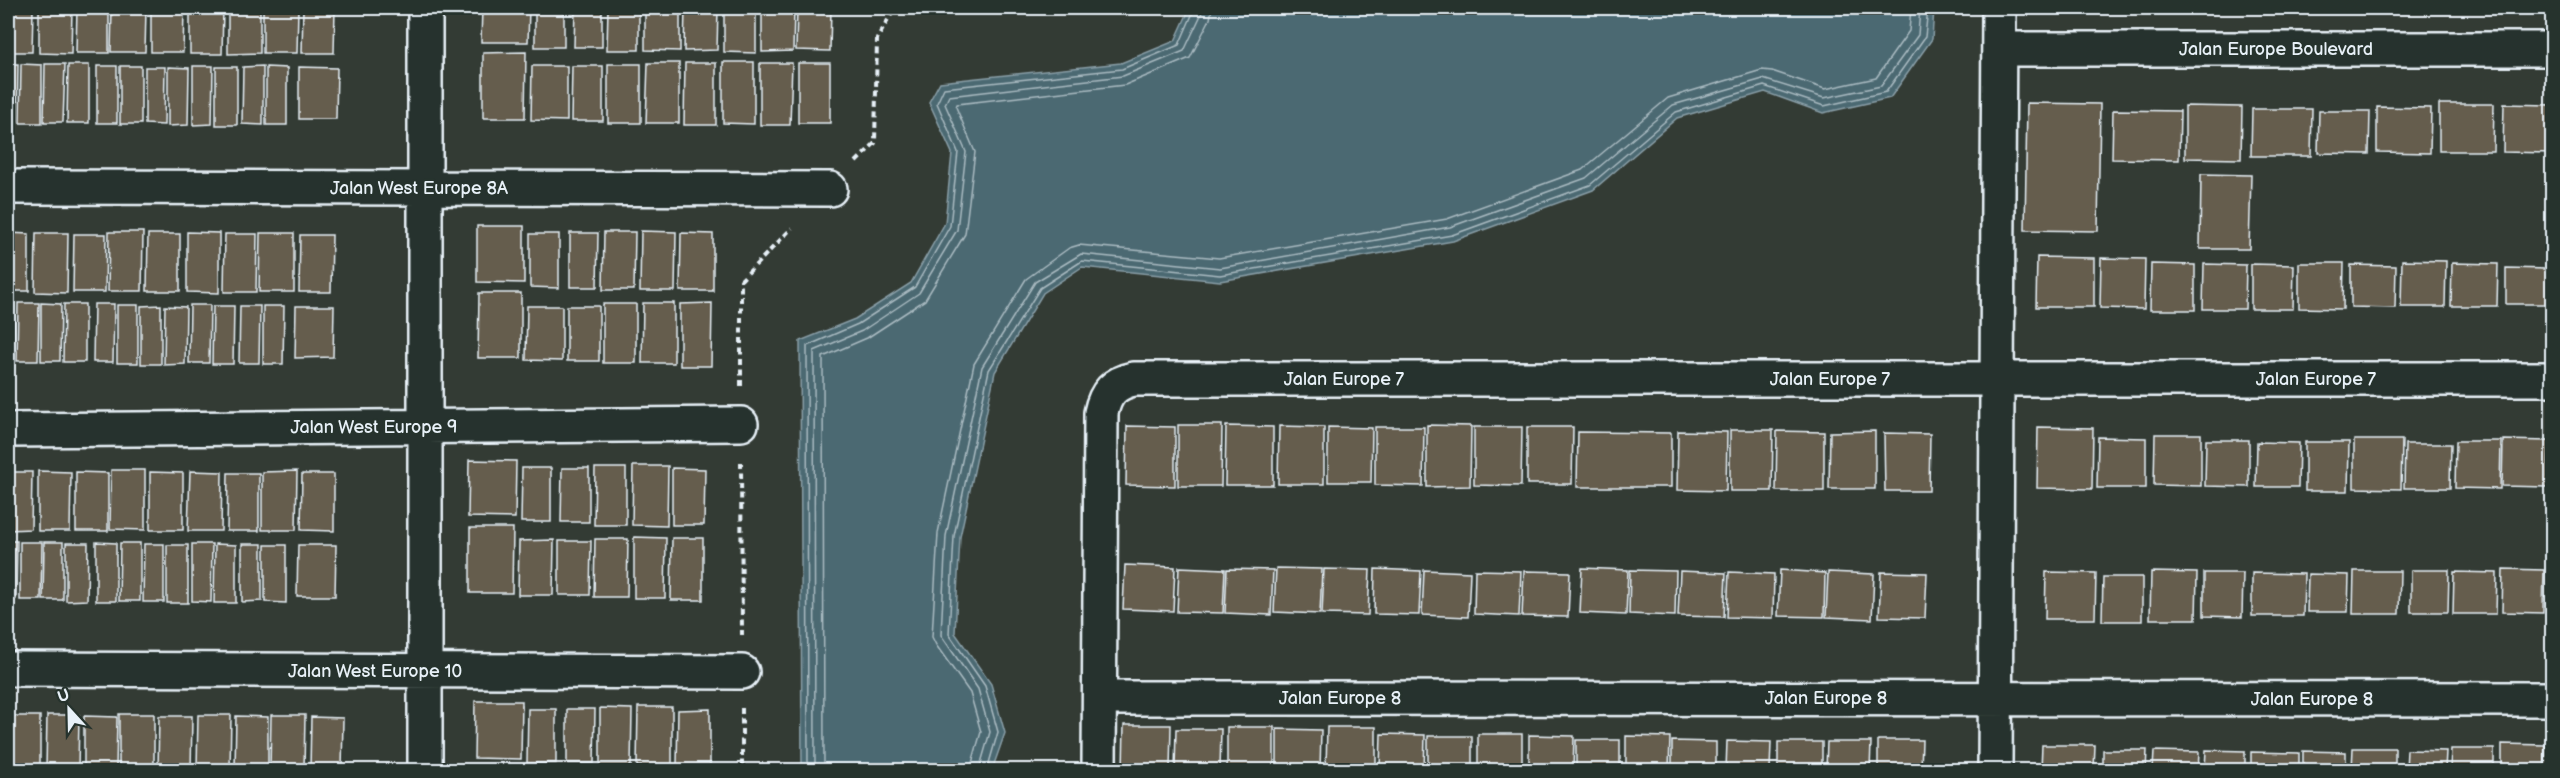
<svg xmlns="http://www.w3.org/2000/svg" width="2560" height="778" font-family="'Balsamiq Sans',sans-serif">
<style>
.water{fill:#4c6972;stroke:#8a9fa8;stroke-width:1.5}
.lines{fill:none;stroke-linecap:round;stroke-linejoin:round}
.shore{stroke:#aabbc2;stroke-width:1.5}
.building{fill:#655d4e;stroke:#e8f1f8;stroke-width:1.5}
.minor-casing{stroke:#e8f1f8;stroke-width:38}
.path{stroke:#e8f1f8;stroke-width:4;stroke-dasharray:6 4.5;stroke-linecap:butt}
.minor{stroke:#26332d;stroke-width:33}
.labels{text-anchor:middle;dominant-baseline:central;stroke-width:4.5;stroke-linejoin:round;paint-order:stroke}
.street-label{font-size:18px;fill:#e8f1f8;stroke:#26332d}
</style>
<rect width="100%" height="100%" fill="#333b34"/>
<filter id="ink" filterUnits="userSpaceOnUse"><feTurbulence type="fractalNoise" baseFrequency=".0167" numOctaves="2"/><feDisplacementMap in="SourceGraphic" scale="12" xChannelSelector="R" yChannelSelector="G"/><feConvolveMatrix kernelMatrix="1 2 1 2 8 2 1 2 1" color-interpolation-filters="sRGB"/></filter>
<g filter="url(#ink)">
<path class="water" d="M1190 8H1934L1932 39 1890 98 1823 113 1765 92 1677 118 1593 190 1453 241 1220 281 1082 267 1043 293 995 372 960 537 955 633 991 684 1005 733 992 770H802L800 341 855 319 911 283 945 223 952 153 929 102 940 82 1121 63 1175 41Z"/>
<g class="lines">
<path class="shore" d="M808 770 807 346 858 324 915 287 950 226 958 152 937 103 944 88 1122 69 1179 45 1195 8
M815 770 814 351 862 331 919 293 957 230 966 152 945 104 949 96 1123 76 1184 51 1201 15 1203 8
M824 770 823 357 867 338 925 300 965 234 975 152 956 107 957 104 1125 85 1190 58 1210 19 1212 8
M970 770 981 732 970 693 936 645 932 637 938 533 974 364 1026 279 1069 248 1079 245 1219 258 1447 219 1582 170 1668 98 1762 70 1772 71 1825 89 1876 78 1909 31 1911 8
M979 770 990 732 978 689 941 635 946 536 982 367 1035 282 1081 254 1220 268 1450 227 1586 178 1673 105 1763 79 1824 98 1881 86 1918 35 1920 8
M987 770 998 732 985 686 949 634 954 536 989 370 1040 288 1082 261 1220 275 1452 235 1590 185 1676 112 1764 86 1824 106 1886 92 1925 37 1928 8"/>
</g>
<path class="building" d="M8 8H33L32 52H8Z
M39 8H72L71 54 39 53Z
M77 8H109V53H76Z
M112 8H146L145 52H111Z
M151 8H184L183 52H151Z
M190 8H223L222 54H190Z
M228 8H260V53L228 54Z
M263 8H298L297 53H263Z
M303 8H335L334 53H302Z
M482 8H529L528 42H481Z
M535 8H564V47H535Z
M575 8H602V47H574Z
M608 8H639V50H607Z
M645 8H680V51L645 50Z
M685 8H718L717 50 684 51Z
M724 8H756V53L724 52Z
M762 8H794L793 51 762 52Z
M797 8H831L830 51 796 50Z
M526 52 525 118H483V53Z
M723 62H754V124L723 123Z
M648 63H679V123H646Z
M685 63H716V125H684Z
M760 63H792L790 125H760Z
M798 63H830V123H798Z
M8 64H18L17 122H8Z
M21 64 42 65V123H20Z
M45 64H65L63 122H44Z
M608 64H641V123H608Z
M68 65H89V123H67Z
M97 66H117V123H97Z
M120 66H141V124H120Z
M193 66H213L212 124 193 125Z
M263 66V125L242 124 243 67Z
M532 66H567V121L531 120Z
M572 66H603V121H571Z
M145 67H165L164 125 145 124Z
M168 67 189 68 188 125 168 126Z
M216 67H237V125H216Z
M266 67 287 68V125H266Z
M299 67 337 68 336 119H299Z
M2027 103 2100 104 2098 231 2025 230Z
M2439 104H2494L2493 151H2439Z
M2504 104 2552 105V153L2503 152Z
M2185 106 2242 107 2241 159 2185 158Z
M2377 107 2431 108 2430 153 2377 152Z
M2252 109H2312L2311 156H2251Z
M2113 110 2180 111 2179 160 2112 159Z
M2319 111H2370L2369 154 2318 153Z
M2201 174 2251 175 2249 249H2200Z
M477 226H524V283L477 282Z
M641 231 676 232 675 291H640Z
M109 232H143L142 291H108Z
M187 232 219 233V293L187 292Z
M604 232H635L634 290H603Z
M8 233 29 234V291H8Z
M36 233H68L67 293 35 292Z
M260 233H294V292H259Z
M570 233H598L597 287H570Z
M681 233 713 234V291H680Z
M74 234H106L105 292H73Z
M148 234H180V291H147Z
M225 234H257L256 292H224Z
M530 234H559V288L530 287Z
M300 235H332L331 292H299Z
M2037 257 2094 258V307H2036Z
M2101 258 2145 259 2144 309 2100 308Z
M2402 260 2446 261 2445 307H2401Z
M2299 263H2344L2343 309 2299 308Z
M2452 263 2498 264 2497 306H2451Z
M2151 264 2195 265V310H2150Z
M2204 264 2246 265 2245 309H2203Z
M2251 264 2294 265 2293 309H2251Z
M2351 265 2396 266 2395 308 2351 307Z
M2506 268 2548 269 2547 304H2506Z
M479 293H521V358H478Z
M8 303H14V361L8 360Z
M18 303H39L38 361H17Z
M41 303 61 304 60 361H41Z
M643 303H674V363H642Z
M712 303 711 366H680V304Z
M64 304H85V362H63Z
M94 304H114L113 362H93Z
M603 304H636V363H603Z
M117 305H138V363H117Z
M161 305V364H141V306Z
M190 305H210L209 363H189Z
M165 306 186 307 185 364 164 365Z
M213 306H234L233 364H212Z
M240 306H260L259 363H239Z
M263 306H284L283 364H263Z
M296 306H334L333 357 295 358Z
M527 306H562V361L526 360Z
M567 306H599V361H567Z
M1178 425H1222L1221 486H1178Z
M1427 425 1471 426 1470 486 1427 487Z
M1127 426 1175 427V486L1126 485Z
M1226 426 1273 427V485H1225Z
M1279 426 1324 427V484H1278Z
M1328 427 1372 428 1371 482H1328Z
M1375 427H1424L1423 486 1375 485Z
M1474 427H1522L1521 486 1474 485Z
M1527 427H1573L1572 484H1527Z
M2038 427 2093 428 2092 489 2037 488Z
M1730 430H1773L1772 491H1730Z
M1678 431 1727 432 1726 491 1677 490Z
M1777 431 1824 432V491H1776Z
M1875 431V489H1829L1830 432Z
M1578 432 1671 433V487H1577Z
M1884 433 1930 434 1929 491H1885Z
M2155 434H2201V486L2154 485Z
M2098 437 2146 438V488H2097Z
M2206 440H2249V487L2205 486Z
M2354 440H2402L2401 489 2354 488Z
M2503 440 2549 441 2548 487 2502 486Z
M2456 441H2501L2500 489 2455 488Z
M2257 442 2299 443 2298 487H2256Z
M2305 442H2349L2348 491H2305Z
M2405 444H2451L2450 488H2404Z
M469 460 516 461 515 518 468 517Z
M633 466H668L667 526 632 525Z
M522 468H551V522H521Z
M562 468H589V522H561Z
M595 468H626V525H594Z
M672 468 705 469 704 525H672Z
M111 470H145V530L110 529Z
M38 471 71 472 70 531H38Z
M190 471 222 472 221 531H188Z
M297 471 296 530H262V472Z
M8 472H32L31 529 8 530Z
M76 472 108 473V531H76Z
M150 472 183 473V530H150Z
M228 473H259V531H227Z
M302 474H334V531L301 530Z
M470 528H513L512 593H470Z
M634 537 666 538 665 598H634Z
M672 538H703V600H671Z
M595 539H628L627 597H594Z
M554 540 553 595H518L519 541Z
M8 541H17L16 599H8Z
M559 541H591L590 595H559Z
M20 542H42L41 600H20Z
M44 542H63V600H43Z
M96 542 116 543V601H96Z
M66 543H88L87 600 66 601Z
M120 543H140V601H119Z
M144 544H164V602H143Z
M192 544H212L211 602 192 601Z
M215 544 236 545V603H214Z
M242 544H262V601L242 602Z
M167 545H188V603H167Z
M265 545H286V603L265 602Z
M298 545H336L335 596H297Z
M1125 565 1175 567 1173 611 1123 609Z
M1179 567 1225 569 1223 613 1177 612Z
M1276 568 1322 569 1320 614 1274 612Z
M1582 568 1628 570 1626 615 1580 613Z
M1227 569 1273 570 1271 615 1225 613Z
M1324 569 1370 570 1368 615 1322 614Z
M1375 569 1421 571 1419 615 1374 614Z
M2503 569 2544 570 2543 613 2502 612Z
M1424 570 1470 572 1468 617 1422 615Z
M1475 570 1521 571 1519 616 1474 614Z
M1630 570 1676 571 1675 616 1629 614Z
M1780 570 1825 573 1824 617 1778 616Z
M2411 570H2449L2448 612H2411Z
M1524 571 1570 572 1568 617 1522 616Z
M1680 571 1726 573 1724 617 1678 616Z
M2354 571H2400L2399 614H2353Z
M1729 572 1774 574 1773 618 1727 617Z
M1828 572 1874 574 1872 619 1826 617Z
M1881 572 1927 573 1925 618 1879 617Z
M2046 572 2096 573 2095 619H2045Z
M2151 572 2197 573 2196 619H2150Z
M2454 572 2497 573 2496 614H2453Z
M2204 573H2243L2242 617 2204 616Z
M2252 573 2304 574 2303 616H2252Z
M2308 574 2349 575 2348 612H2307Z
M2103 577H2142V621H2102Z
M2550 577H2552V612H2549Z
M475 701H522L521 759 474 758Z
M638 707H672V766H637Z
M600 708 632 709 631 766H600Z
M528 709H556V763H527Z
M567 709H595L594 763H567Z
M710 709V767L677 766 678 710Z
M119 714H154V770H119Z
M47 715H79L78 770H46Z
M198 715H231L230 770H197Z
M271 715H305L304 770H270Z
M8 716H40V770H8Z
M84 716 117 717 116 770H84Z
M159 716H192L191 770H158Z
M236 716 268 717V770H235Z
M311 717 343 718 342 770H310Z
M1124 725H1171L1170 770H1123Z
M1227 727H1274V770H1227Z
M1327 727H1376V770H1326Z
M1176 729H1221L1220 770H1175Z
M1277 729 1321 730 1320 770H1277Z
M1381 734 1425 735 1424 770H1380Z
M1478 734H1522V770H1478Z
M1529 735 1574 736 1573 770H1529Z
M1428 736H1472V770H1428Z
M1626 736 1670 737 1669 770H1626Z
M1576 740H1620V770H1576Z
M1878 740H1922L1921 770H1878Z
M1672 741 1716 742V770H1672Z
M1727 741 1771 742 1770 770H1726Z
M1778 742H1822V770H1778Z
M1827 742H1871L1870 770H1826Z
M2502 744 2545 745V770H2502Z
M2042 745H2095L2094 770H2041Z
M2353 748H2395V770H2352Z
M2451 749H2494V770H2450Z
M2103 750H2147L2146 770H2103Z
M2206 750 2245 751V770H2205Z
M2407 750 2446 751 2445 770H2406Z
M2154 751 2199 752 2198 770H2153Z
M2303 751 2346 752V770H2303Z
M2251 752 2299 753V770H2251Z
M476 768 518 769V770H476Z"/>
<g class="lines">
<defs>
<path id="minor" d="M425 8V770
M1999 49H2552
M8 187 830 189
M8 430 741 424
M8 669 742 672
M1100 698 2552 699
M1099 770 1101 413C1105 393 1114 383 1134 379H2552
M1995 770 1999 8"/>
</defs>
<use href="#minor" class="minor-casing"/>
<path class="path" d="M856 162 875 143 877 39 895 8
M741 386V280L792 228
M741 462 742 635
M742 708V770"/>
<use href="#minor" class="minor"/>
</g>
</g>
<g class="labels">
<g class="street-label">
<text x="2276" y="49">Jalan Europe Boulevard</text>
<text x="419" y="188">Jalan West Europe 8A</text>
<text x="1344" y="379">Jalan Europe 7</text>
<text x="1830" y="379">Jalan Europe 7</text>
<text x="2316" y="379">Jalan Europe 7</text>
<text x="374" y="427">Jalan West Europe 9</text>
<text x="375" y="671">Jalan West Europe 10</text>
<text x="1340" y="698">Jalan Europe 8</text>
<text x="1826" y="698">Jalan Europe 8</text>
<text x="2312" y="699">Jalan Europe 8</text>
</g>
</g>
<rect width="2560" height="778" fill="none" stroke="#26332d" stroke-width="30"/>
<rect x="15" y="15" width="2530" height="748" fill="none" stroke="#e8f1f8" stroke-width="2" filter="url(#ink)"/>
<g transform="translate(69 709) rotate(338)" stroke="#26332d" stroke-width="4.5" paint-order="stroke">
<path d="M0-4.5L10 22L0 15L-10 22Z" fill="#e8f1f8"/>
<text y="-9" font-size="16" font-weight="bold" text-anchor="middle" fill="#e8f1f8">U</text>
</g>
</svg>
